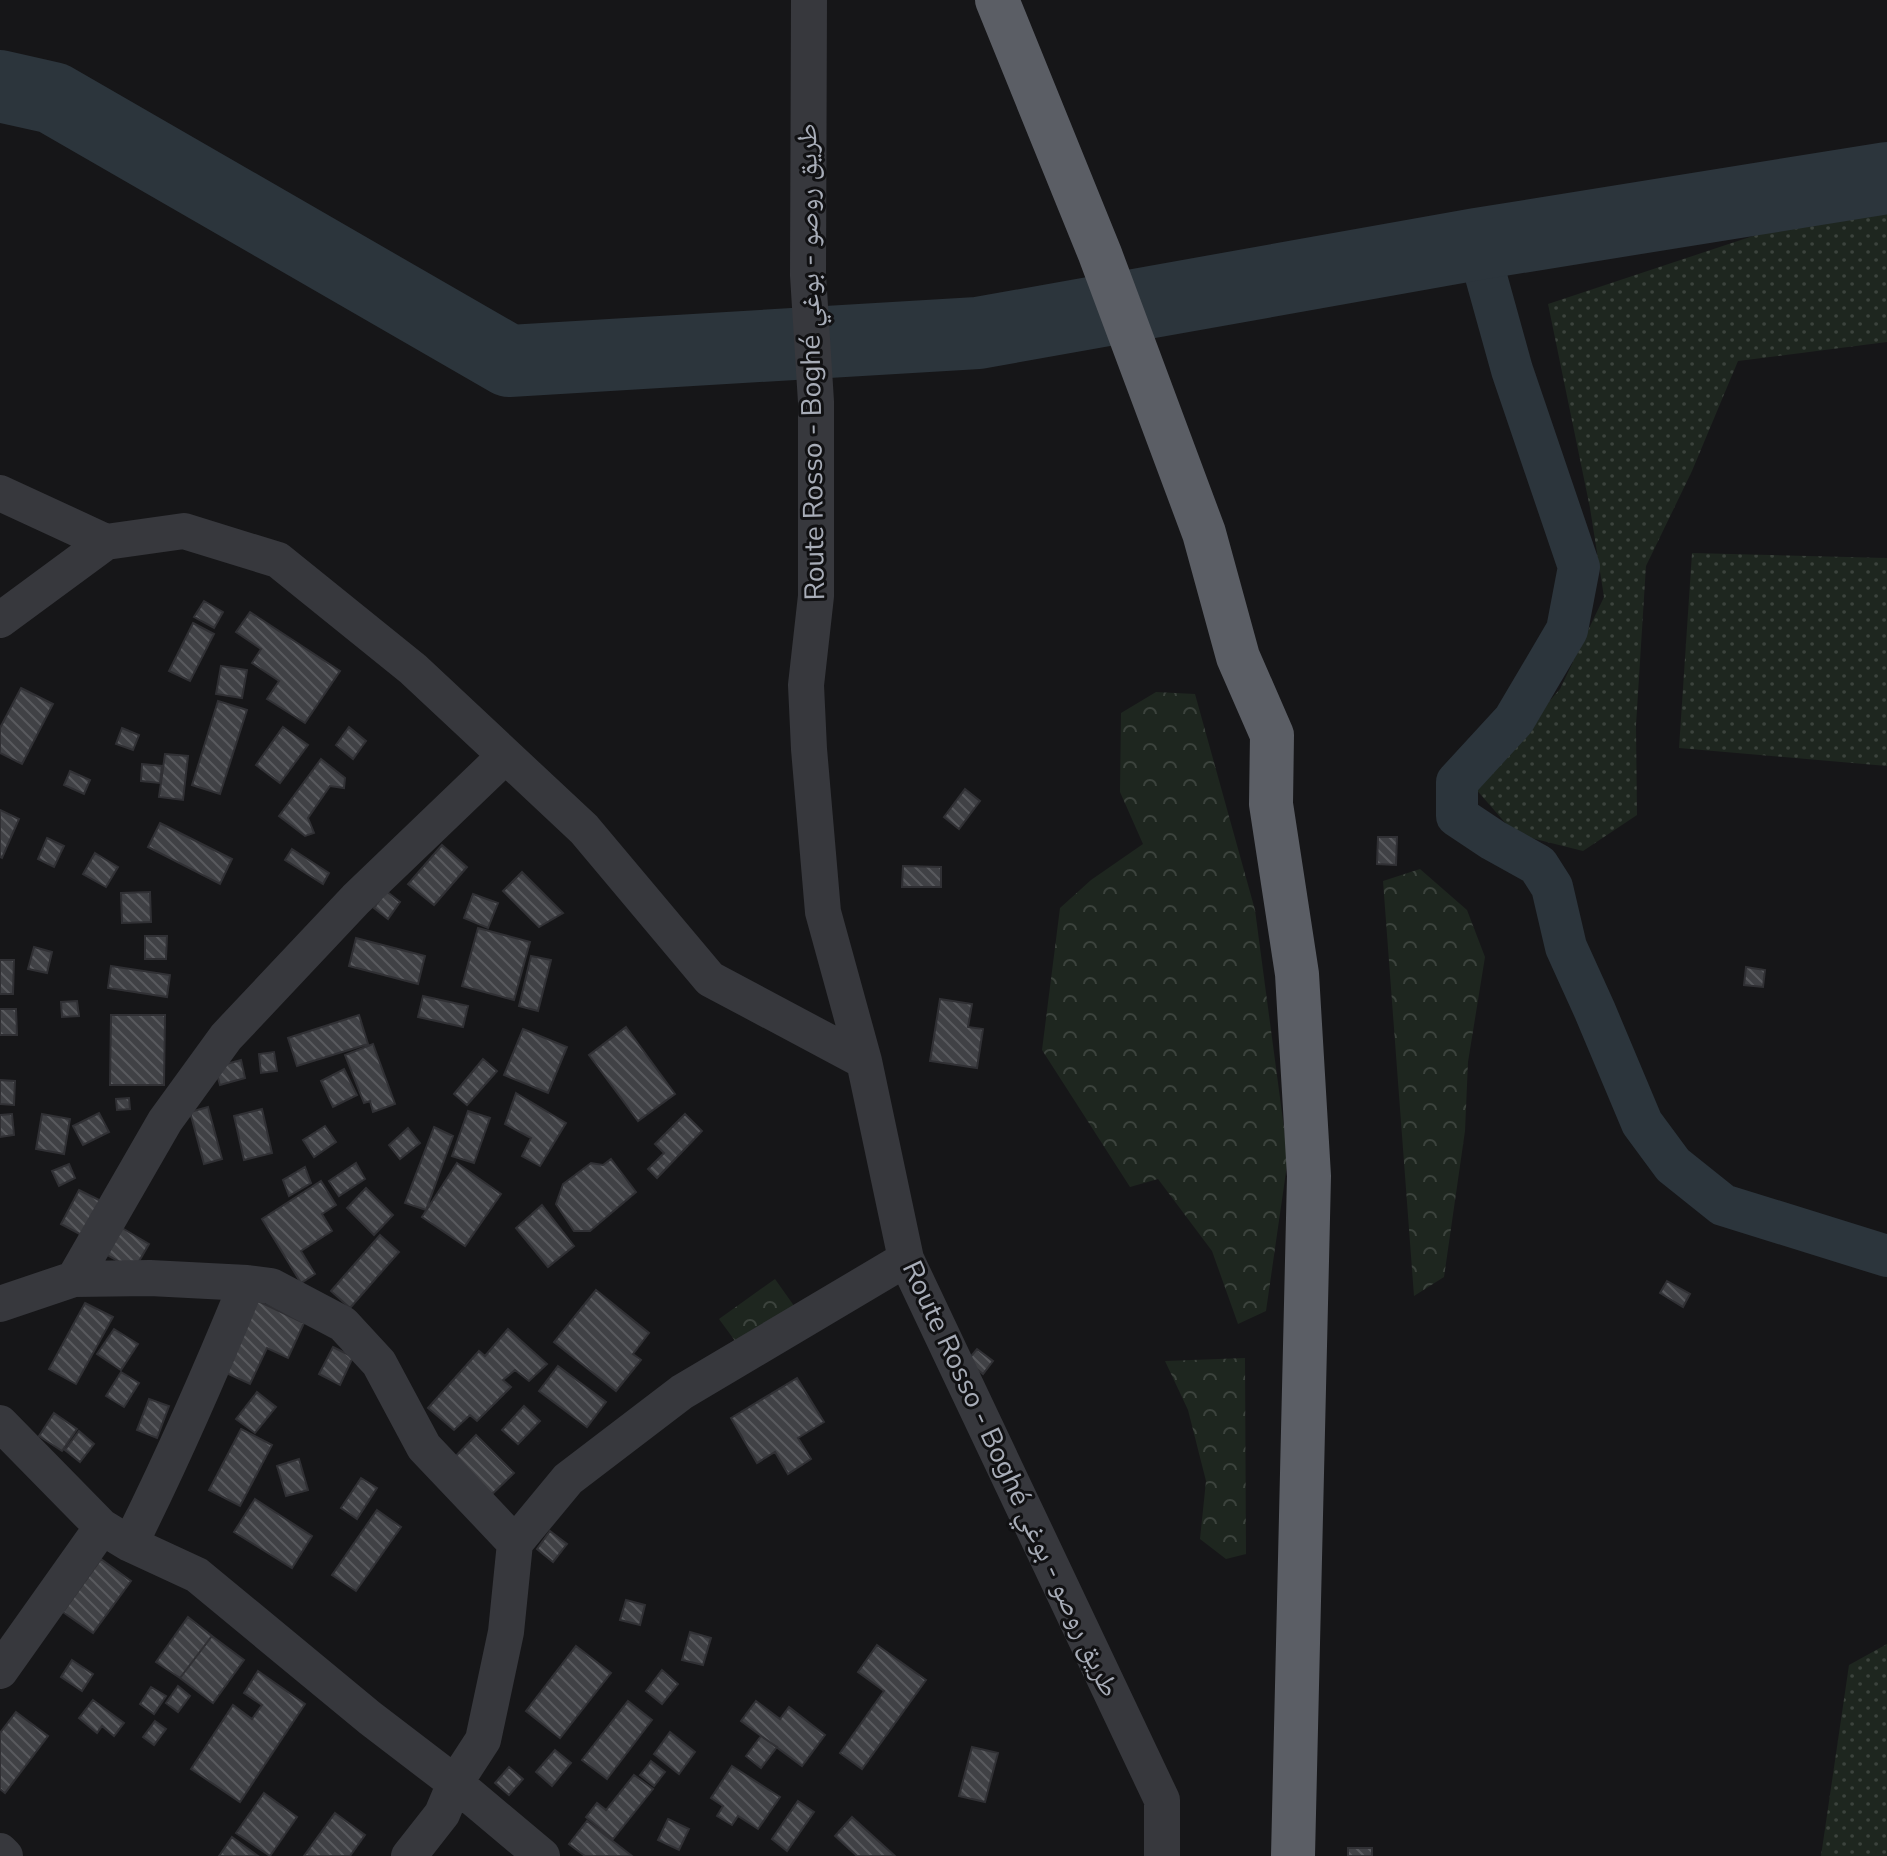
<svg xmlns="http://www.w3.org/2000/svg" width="1887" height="1856" font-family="'Nunito Sans','Noto Naskh Arabic',sans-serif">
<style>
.grass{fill:url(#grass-dots)}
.forest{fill:url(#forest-crowns)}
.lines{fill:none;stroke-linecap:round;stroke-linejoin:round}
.canal{stroke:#2c353c;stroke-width:42}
.river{stroke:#2c353c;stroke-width:72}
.building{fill:url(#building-back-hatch);stroke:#303034;stroke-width:2}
.minor{stroke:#37383d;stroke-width:36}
.trunk{stroke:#5b5e65;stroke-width:44}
.labels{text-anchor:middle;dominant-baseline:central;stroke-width:6;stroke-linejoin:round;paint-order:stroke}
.street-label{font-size:28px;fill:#a8adb8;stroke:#111113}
</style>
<defs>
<pattern id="grass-dots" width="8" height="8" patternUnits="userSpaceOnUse" patternTransform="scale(2)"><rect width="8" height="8" fill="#1e261f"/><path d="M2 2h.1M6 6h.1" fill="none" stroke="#3c433d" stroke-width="1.8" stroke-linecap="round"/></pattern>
<pattern id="forest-crowns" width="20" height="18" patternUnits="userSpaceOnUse" patternTransform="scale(2)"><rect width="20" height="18" fill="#1e261f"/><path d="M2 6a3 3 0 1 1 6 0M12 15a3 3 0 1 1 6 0" fill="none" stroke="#3c433d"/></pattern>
<pattern id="building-back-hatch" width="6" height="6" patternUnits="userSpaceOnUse" patternTransform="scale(2)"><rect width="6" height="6" fill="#404145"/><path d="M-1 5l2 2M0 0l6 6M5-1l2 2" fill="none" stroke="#595a5e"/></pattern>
</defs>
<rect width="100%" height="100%" fill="#161618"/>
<path class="grass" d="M1887 214V342L1738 361 1692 471 1646 566 1636 725 1637 815 1583 851 1515 834 1474 787 1560 689 1604 597 1590 508 1548 304 1813 216Z
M1692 553 1887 558V766L1679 748Z
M1887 1644V1856H1821L1849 1665Z"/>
<path class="forest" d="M1156 692 1195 694 1255 910 1288 1158 1266 1311 1238 1324 1212 1251 1158 1179 1130 1187 1042 1050 1060 908 1091 880 1143 844 1120 792 1121 713Z
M1420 869 1467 910 1485 957 1468 1062 1465 1131 1444 1277 1414 1296 1383 881Z
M775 1279 797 1310 741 1349 719 1319Z
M1245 1358 1246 1554 1226 1559 1200 1539 1206 1481 1188 1410 1165 1361Z"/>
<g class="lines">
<path class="canal" d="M1477 244 1512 370 1579 567 1567 630 1514 720 1457 782V816L1493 840 1538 865 1552 887 1566 947 1595 1011 1642 1123 1673 1165 1723 1205 1887 1256"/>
<path class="river" d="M0 86 53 98 509 361 978 333 1477 244 1887 178"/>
</g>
<path class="building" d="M204 601 223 612 214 628 194 617Z
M250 612 340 671 305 723 267 699 279 681 252 663 261 649 236 632Z
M193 623 214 634 190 681 169 671Z
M221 666 247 670 242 698 216 694Z
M21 688 53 704 22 764 0 753V728Z
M218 701 247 710 220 794 192 785Z
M283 727 308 745 280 783 256 765Z
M349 727 366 741 353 759 336 745Z
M122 728 139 735 133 750 116 744Z
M165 754 188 756 183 800 159 797Z
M321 759 345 778 344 788 330 786 308 818 314 833 305 836 279 816Z
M142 764 162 766 160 783 141 781Z
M70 771 90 780 84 794 64 785Z
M965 789 980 801 959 829 944 817Z
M0 810 19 819 2 858 0 857Z
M160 823 232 859 220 884 148 847Z
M1378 837H1397L1396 865 1377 864Z
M47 838 64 846 54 867 38 859Z
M442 845 467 867 434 905 408 884Z
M292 849 329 873 323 884 285 860Z
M95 853 118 867 106 887 83 874Z
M903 866 941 867V887H902Z
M522 872 563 913 539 927 503 891Z
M386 891 400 902 388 919 374 908Z
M150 892 151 922 122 923 121 893Z
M473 894 498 903 488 928 464 918Z
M478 928 530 942 514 1000 462 986Z
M145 936H167L166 959H145Z
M356 938 425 956 418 984 349 966Z
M34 947 52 952 47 973 28 969Z
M531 956 551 960 538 1011 519 1006Z
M0 960H14L13 994H0Z
M111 966 170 975 167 997 108 988Z
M1746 967 1765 970 1763 987 1744 985Z
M423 996 468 1006 463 1027 418 1017Z
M940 999 972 1004 968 1027 983 1029 977 1068 930 1061Z
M77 1001 79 1016 62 1017 61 1002Z
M0 1009H16L17 1035H0Z
M111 1015H165L164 1085H110Z
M359 1015 368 1044 297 1066 288 1038Z
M626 1027 675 1094 638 1121 589 1055Z
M523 1029 567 1047 548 1093 504 1075Z
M373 1044 395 1104 373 1112 370 1101 364 1103 345 1055Z
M274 1052 277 1071 261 1073 259 1054Z
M483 1059 497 1071 467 1105 454 1094Z
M241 1060 245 1078 220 1085 215 1067Z
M344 1069 357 1095 333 1107 321 1081Z
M0 1080 15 1081 14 1105 0 1104Z
M516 1093 566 1123 540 1166 522 1156 531 1138 505 1124Z
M129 1098 130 1109 117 1110 116 1099Z
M208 1107 222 1159 204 1164 190 1112Z
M262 1109 272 1153 244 1160 234 1116Z
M468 1111 490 1118 474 1163 452 1156Z
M99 1113 109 1132 83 1145 73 1126Z
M12 1114 14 1135 0 1137V1115Z
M42 1114 70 1119 64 1154 36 1149Z
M685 1114 702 1131 657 1178 648 1169 664 1153 655 1144Z
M325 1126 336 1142 314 1157 303 1140Z
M434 1127 453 1136 426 1210 405 1203Z
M408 1128 420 1143 400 1159 389 1145Z
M611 1159 636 1192 590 1231H574L556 1204 563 1184 591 1163 603 1165Z
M356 1163 365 1179 339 1196 329 1181Z
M457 1163 501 1194 465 1246 422 1217Z
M69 1164 75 1178 59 1186 52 1171Z
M305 1167 311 1183 289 1196 283 1180Z
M321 1181 336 1205 322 1214 332 1231 301 1251 315 1274 301 1283 262 1219Z
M366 1188 393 1215 374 1235 347 1208Z
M79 1190 103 1202 85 1237 61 1224Z
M542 1205 574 1246 548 1267 516 1228Z
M117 1225 149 1244 134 1270 102 1252Z
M380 1235 399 1252 350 1308 331 1291Z
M1667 1281 1690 1294 1683 1307 1660 1293Z
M596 1290 649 1333 633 1354 641 1360 616 1391 554 1342Z
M256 1300 304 1323 288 1358 267 1348 250 1384 222 1371Z
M85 1303 113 1317 76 1384 49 1369Z
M114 1329 138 1344 121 1370 97 1354Z
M508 1329 547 1364 529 1381 515 1370 503 1380 511 1387 477 1421 470 1415 454 1430 428 1408 479 1351 485 1356Z
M333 1347 353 1357 340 1385 319 1374Z
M977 1349 993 1361 983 1374 967 1361Z
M558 1366 606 1402 587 1427 539 1391Z
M121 1372 139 1383 124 1407 106 1396Z
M797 1378 824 1422 798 1438 811 1459 788 1474 775 1452 757 1463 731 1418Z
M257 1392 276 1407 255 1433 236 1419Z
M149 1399 169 1406 157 1438 137 1430Z
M524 1406 540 1421 518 1444 502 1430Z
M54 1413 77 1429 62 1451 39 1436Z
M241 1429 272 1445 240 1506 209 1490Z
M79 1431 94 1444 80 1462 65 1450Z
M476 1435 514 1473 487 1499 450 1462Z
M299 1459 308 1490 286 1496 277 1466Z
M361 1478 377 1488 357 1519 341 1508Z
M255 1499 312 1536 292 1568 234 1532Z
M377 1510 401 1527 356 1591 332 1575Z
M550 1531 567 1544 553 1562 537 1549Z
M101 1559 131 1581 93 1633 63 1612Z
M626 1600 645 1605 640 1625 620 1620Z
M188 1617 212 1636 180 1678 156 1662Z
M690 1632 711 1638 703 1665 682 1660Z
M212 1636 244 1660 213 1703 180 1678Z
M877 1645 926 1680 862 1769 840 1753 884 1691 858 1672Z
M576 1646 611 1673 560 1738 526 1711Z
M72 1660 93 1674 82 1691 61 1677Z
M662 1670 678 1684 662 1704 646 1691Z
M258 1671 305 1704 240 1802 191 1769 233 1705 252 1719 262 1705 244 1693Z
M178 1686 190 1696 178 1712 166 1703Z
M151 1687 166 1696 154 1714 140 1704Z
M93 1700 124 1723 114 1736 102 1726 97 1733 79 1718Z
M628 1701 652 1720 607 1779 582 1760Z
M756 1701 780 1719 789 1707 825 1735 802 1766 741 1721Z
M16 1712 48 1736 5 1793 0 1789V1733Z
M155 1721 166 1729 154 1745 143 1737Z
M670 1732 695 1752 679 1774 654 1754Z
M761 1736 777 1747 761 1768 746 1756Z
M972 1747 998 1753 985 1802 959 1796Z
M555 1750 571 1763 552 1786 536 1772Z
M651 1761 665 1772 654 1786 640 1775Z
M732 1766 780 1797 758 1829 738 1816 732 1825 717 1816 723 1806 711 1798Z
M509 1767 523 1779 509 1795 495 1783Z
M634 1775 653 1789 613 1839 586 1817 597 1803 606 1810Z
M264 1793 297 1817 270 1856 236 1833Z
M798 1801 814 1812 787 1851 772 1839Z
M335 1813 365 1835 350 1856H304Z
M852 1817 895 1856H857L835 1836Z
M668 1819 689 1829 679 1850 658 1840Z
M587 1821 632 1856H585L569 1844Z
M232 1837 258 1856H219Z
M1348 1848H1372V1856H1348Z"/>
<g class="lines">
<path class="minor" d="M809 0 808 275 816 402V596L806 685 809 749 823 912 864 1061 906 1259 1162 1800V1856
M0 493 106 542
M0 620 106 542 184 531 278 560 413 669 584 829 710 979 864 1061
M74 1279 165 1121 226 1037 356 899 505 756
M0 1304 74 1279 150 1278 247 1283 271 1286 343 1324 379 1363 424 1447 515 1543
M0 1423 102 1527 0 1671
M102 1527 130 1544 197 1575 370 1718 455 1783 542 1856
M130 1544C173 1458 211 1371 247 1283
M0 1851 5 1856
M409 1856 442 1814 455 1783 483 1740 506 1632 515 1543 568 1479 682 1392 906 1259"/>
<path class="trunk" d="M997 0 1100 254 1204 533 1238 657 1272 735 1271 804 1297 974 1309 1176 1293 1856"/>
</g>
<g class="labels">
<g class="street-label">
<text transform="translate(811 362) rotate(-91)">Route Rosso - Boghé طريق روصو - بوغي</text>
<text transform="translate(1011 1479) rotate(65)">Route Rosso - Boghé طريق روصو - بوغي</text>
</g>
</g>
</svg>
